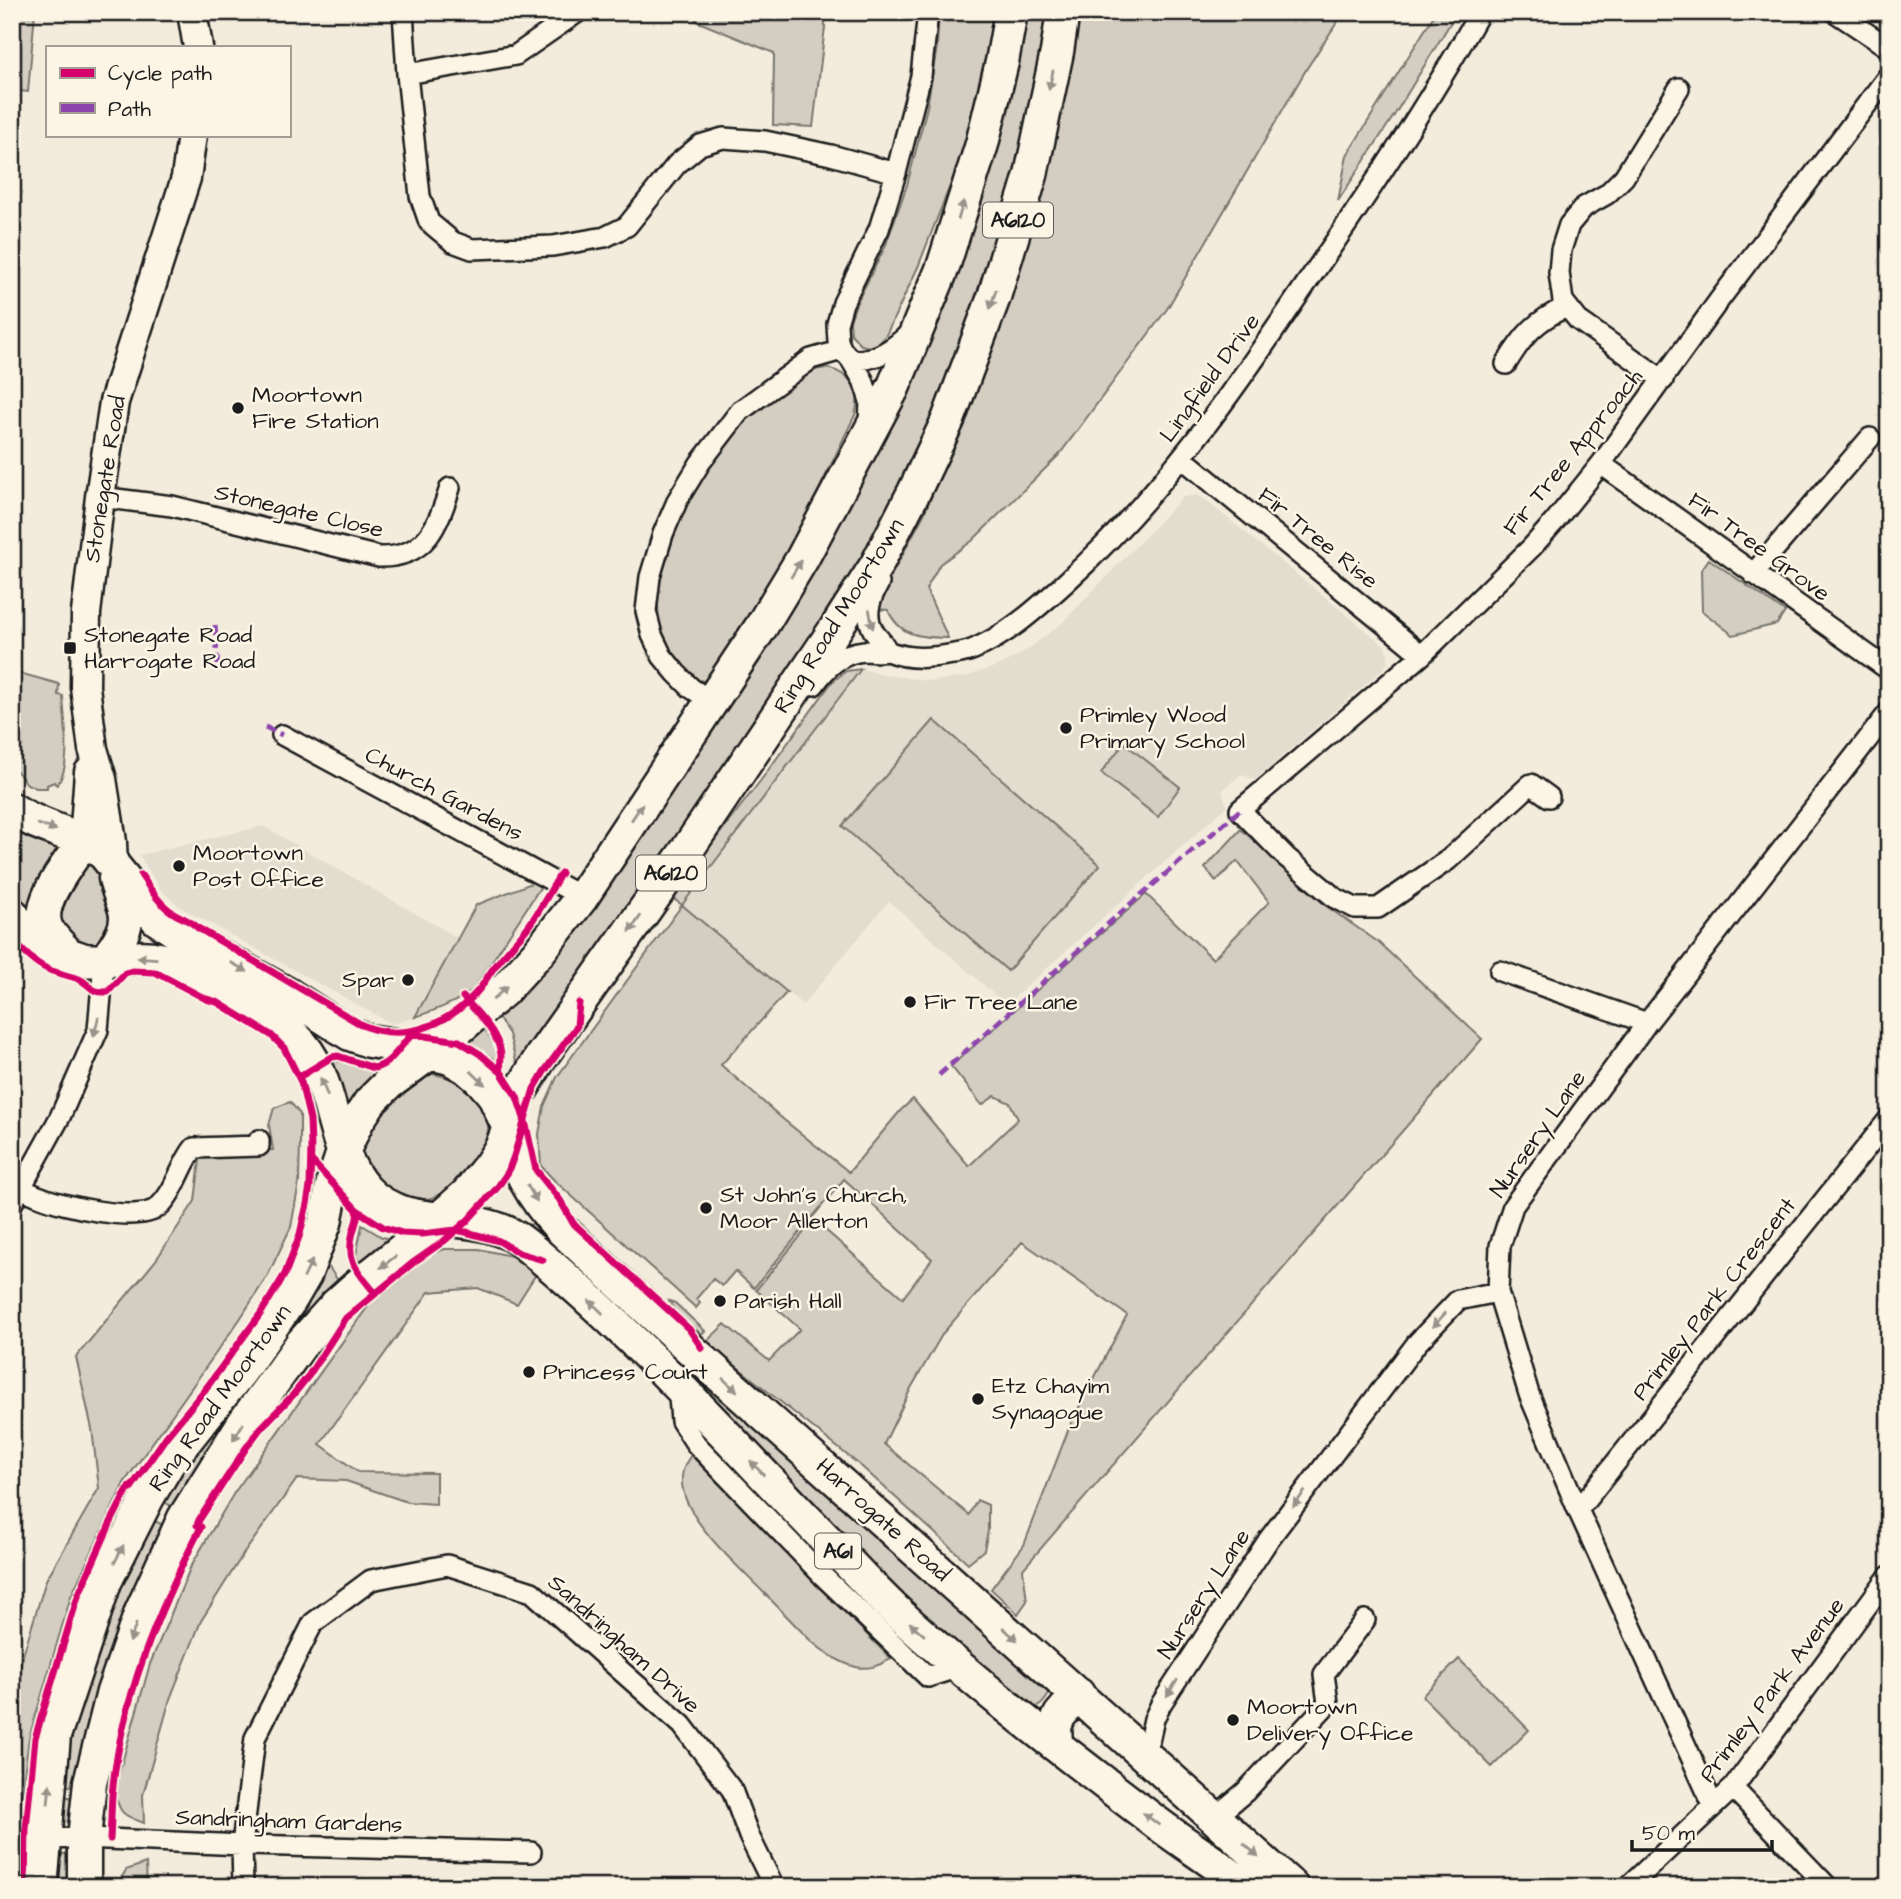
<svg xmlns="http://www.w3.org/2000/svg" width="1901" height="1899" font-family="'Architects Daughter',sans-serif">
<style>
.built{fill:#e3ddcf}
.green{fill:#d3cec1;stroke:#78756e;stroke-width:2}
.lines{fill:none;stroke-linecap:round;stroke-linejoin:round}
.minor-casing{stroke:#1c1c1c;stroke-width:24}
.secondary-casing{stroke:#1c1c1c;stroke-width:33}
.trunk-casing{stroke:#1c1c1c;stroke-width:37}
.minor{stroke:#fcf5e5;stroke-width:19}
.secondary{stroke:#fcf5e5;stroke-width:28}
.trunk{stroke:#fcf5e5;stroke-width:32}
.quiet{stroke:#8e44ad;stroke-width:5;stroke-dasharray:10 5;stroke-linecap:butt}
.cycleway-casing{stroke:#fcf5e5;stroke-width:11}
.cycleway{stroke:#d6006c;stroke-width:7}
.oneway{fill:#97938b}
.poi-dot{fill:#1c1c1c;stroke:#fcf5e5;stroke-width:2.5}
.labels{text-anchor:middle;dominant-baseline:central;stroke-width:5;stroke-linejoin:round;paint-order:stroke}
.shield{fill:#fcf5e5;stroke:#5f5d58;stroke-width:2}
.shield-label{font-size:21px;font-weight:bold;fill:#1c1c1c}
.street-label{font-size:23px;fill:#1c1c1c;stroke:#fcf5e5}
.poi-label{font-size:23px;fill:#1c1c1c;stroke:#fcf5e5;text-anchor:start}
</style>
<rect width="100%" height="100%" fill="#f3ecdd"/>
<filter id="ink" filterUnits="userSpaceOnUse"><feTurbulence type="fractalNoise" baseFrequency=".0143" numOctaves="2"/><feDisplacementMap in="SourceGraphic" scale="14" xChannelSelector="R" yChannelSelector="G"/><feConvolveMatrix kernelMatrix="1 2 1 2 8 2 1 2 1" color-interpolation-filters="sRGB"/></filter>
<g filter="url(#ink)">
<path class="built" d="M1196 495 1204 499 1385 646 1388 655 1387 663 1383 669 1255 780 1241 774 1222 791 1227 806 1006 1005 889 901 803 1005 682 905 861 669 885 675 931 681 966 677 1002 664 1027 650 1063 622 1183 497Z
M263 826 458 938 415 1017 392 1024 180 907 161 890 139 855Z"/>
<path class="green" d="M12 12H35L28 92 12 90Z
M695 12H825V27L813 127 773 125 774 53 696 21Z
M939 12H998L985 78 960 160 918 267 887 333 879 344 870 347 861 345 851 334 850 321 856 304 885 247 907 185 927 107 937 47Z
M1023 12H1052L1013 201 964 351 908 479 853 578 523 1066 516 1061 509 1034 494 1011 872 456Z
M1077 12H1344L1307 68 1167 309 1059 455 972 541 940 564 926 589 948 638C921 637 900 637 888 610L876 609 885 587 924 514 963 418Z
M1436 12H1457L1395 114 1338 201 1347 155Z
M827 368C852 374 862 391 855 415L798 533 770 585 710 678 705 681C690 681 676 666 670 652 661 632 657 619 658 596 658 586 662 575 665 565 673 536 683 506 698 481 721 444 782 371 827 368Z
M1709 559 1785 612 1777 624 1733 635 1702 611 1701 570Z
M861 669 682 905 787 992 721 1065 784 1120 849 1172 901 1110 913 1099 969 1166 1018 1119 1010 1103 995 1096 982 1105 951 1066 1146 894 1213 959 1269 902 1237 861 1216 881 1205 868 1241 829 1326 906 1378 942 1482 1039 1023 1569 1027 1601 1018 1614 991 1589 1024 1545 1071 1423 1127 1315 1022 1242 943 1333 911 1388 884 1444 969 1515 977 1500 988 1505V1531L984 1550 968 1563 862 1467 706 1342 725 1324 769 1361 800 1329 756 1290 814 1220 903 1298 932 1259 844 1179 754 1288 735 1271 722 1286 713 1279 696 1299 700 1303 696 1308 554 1180 541 1166 539 1134 544 1106 557 1077 682 905 671 897 761 780 832 682 846 671Z
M12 671 59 684 58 695 63 696C64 721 73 765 57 785L54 782 47 785V788H36L27 784 12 765Z
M934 720 1100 865 1008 971 842 826Z
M1124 743 1180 787 1158 817 1101 773Z
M12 823 66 846 31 904 26 907 19 904 12 889Z
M85 859 94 866 114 901 116 932 96 946 68 943 52 900Z
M534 882 541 886 474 989C456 1003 436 1010 415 1017L476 905Z
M480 1023 495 1045 498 1062 479 1048 462 1039Z
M331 1061C349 1060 369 1075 385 1068L354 1104 349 1105 342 1100 329 1063Z
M432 1074C459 1077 490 1101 488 1130 485 1155 452 1195 427 1199 418 1201 409 1199 401 1195 386 1189 382 1186 373 1173 370 1169 365 1164 363 1160 355 1136 384 1106 400 1092 409 1084 421 1079 432 1074Z
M290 1102 300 1114V1141L299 1183 291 1227 268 1275 240 1319 124 1483 71 1596 29 1738 16 1836 17 1887H12V1691L46 1580 99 1488 92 1429 76 1357 156 1260 195 1201 201 1152 229 1149 273 1150 269 1125 274 1108Z
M539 1220 687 1357 677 1369 524 1228Z
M362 1225 382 1237 392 1239 361 1268 356 1256Z
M445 1249H479L511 1256 538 1271 517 1304 478 1288 429 1292 320 1444 358 1472 436 1473V1504L407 1502 346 1481 297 1479 242 1556 201 1621 170 1699 143 1795 144 1823C122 1815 120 1814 114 1791L150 1664 191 1566 234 1493 379 1291 405 1262Z
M328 1266 341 1285 176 1509 161 1500C217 1422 283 1352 328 1266Z
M669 1301 675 1303 705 1331 699 1336 680 1319Z
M699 1368 1051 1687C1050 1693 1043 1707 1035 1707 1033 1707 1027 1705 1025 1704L953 1649 689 1381Z
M691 1455 891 1659C879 1665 870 1670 856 1667 840 1663 822 1651 810 1640 795 1625 780 1609 765 1594 740 1568 691 1526 683 1490 680 1476 683 1466 691 1455Z
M150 1519 166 1526 83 1788 62 1785 70 1731 117 1589Z
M1459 1659 1529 1730 1492 1767 1422 1696Z
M65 1796 77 1799 75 1828 65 1830 62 1829 60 1797Z
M67 1853 70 1854 76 1887H55L57 1856Z
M146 1863 147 1887H116L126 1870Z"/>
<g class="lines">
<defs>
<path id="minor" d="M403 12 407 74 420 196 429 222 453 242 472 249 553 246 605 237 627 226 677 164 700 145 723 138 765 141 831 155 896 173
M1835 12 1889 48
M407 74 516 55 578 12
M851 360C877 361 893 349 911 332
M1506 364C1523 336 1535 321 1566 307
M1663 380 1578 320 1563 301 1559 273 1561 250 1569 225 1584 207 1607 194 1624 177 1679 88
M869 425 870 401 863 380 851 360 842 350 838 341 837 324 843 303 879 229 896 173 921 76 928 12
M1182 458 1422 655
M1601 464 1889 670
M100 497 172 506 379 557C426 558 437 527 450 488
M1753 574 1870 438
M879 583C870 599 864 615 874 632 878 639 884 642 887 651
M814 685C827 667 841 653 864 651 873 651 879 653 887 651 910 660 930 658 954 654 961 653 968 652 974 649 1009 634 1036 609 1064 584 1160 497 1234 391 1306 284 1367 196 1427 106 1480 12
M711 701 691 688 676 673 662 656 652 635 646 611 650 577 663 534 678 499 700 463 740 411 811 359 842 350
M282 735 582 897
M1549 797 1531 784 1448 860 1378 908H1355L1335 898 1286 857 1240 810 1422 655 1532 547 1555 521 1601 464 1720 299 1889 75
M1500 971 1647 1023
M21 1188C28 1191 34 1195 41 1197 63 1206 137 1223 157 1208 174 1195 181 1164 194 1148L259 1146V1140
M12 1204 60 1117 98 1030 103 973 106 960
M678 1385 681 1421 696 1444 823 1576 928 1677 959 1667
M1578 1510 1889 1119
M1146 1755 1154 1719 1161 1704 1269 1539 1417 1343 1458 1300 1498 1292
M1733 1788 1828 1887
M1713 1805 1578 1510 1529 1394 1498 1292 1500 1246 1513 1206 1647 1023 1889 712
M1215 1817 1245 1792 1328 1703 1324 1674 1365 1620
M45 1839 84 1838 242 1845 531 1852
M243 1887 242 1845 255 1738 313 1623 371 1580 447 1565 532 1592 682 1725 732 1790 749 1836 774 1887
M1628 1887 1733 1788 1889 1576"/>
<path id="secondary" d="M192 12 198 47
M84 841 89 772
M113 866 112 842 102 779 93 749 85 687 86 613 100 497 114 402 186 178 192 135"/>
<path id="trunk" d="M12 809C41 829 76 832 104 854L157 919 180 934 289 995 350 1034 369 1041 402 1046 450 1058 467 1068 481 1080 493 1094 507 1124 508 1130 501 1148 490 1165 467 1194 422 1234 356 1287 336 1305 302 1343 243 1424 184 1518 141 1612 113 1692 90 1783 84 1838V1887
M12 914C21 929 36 948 53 954 56 955 66 955 69 955 75 956 80 959 85 960 93 961 102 960 110 960 126 959 143 955 159 959 182 964 204 979 225 991 248 1004 274 1017 294 1036 338 1077 326 1147 366 1190 407 1235 478 1205 525 1244 629 1328 719 1429 812 1525 841 1554 868 1585 898 1613 979 1687 1066 1754 1153 1820 1183 1843 1216 1863 1246 1887
M68 954C61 946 52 938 47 929 34 903 70 862 84 841
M106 960C116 945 130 928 125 910 122 899 117 889 115 878
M507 1124 517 1097 541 1057 687 850 838 625 877 564 914 492 948 420 994 297 1031 175 1057 52 1063 12
M508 1130C518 1172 531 1196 560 1228L697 1355 1292 1887
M1056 1744 1055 1726 1060 1715 1078 1694
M43 1887 42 1876 54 1736 105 1582 148 1497 170 1460 240 1372 291 1299 305 1275 325 1223 333 1182 343 1152 358 1120 370 1102 388 1084 430 1053 503 991 538 953 582 897 761 627 802 559 893 388 943 267 982 144 1002 62 1011 12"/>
</defs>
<use href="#minor" class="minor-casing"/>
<use href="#secondary" class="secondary-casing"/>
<use href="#trunk" class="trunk-casing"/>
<use href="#minor" class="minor"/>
<use href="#secondary" class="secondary"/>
<use href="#trunk" class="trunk"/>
<path class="quiet" d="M215 625 218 671
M265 727 282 735
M939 1075 1127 907 1240 810"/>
<defs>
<path id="cycleway" d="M141 875C150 888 159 904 172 912 181 918 190 920 198 928L362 1025C406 1044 452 1023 481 987 486 980 490 972 496 965 506 952 517 941 527 928 540 911 550 891 561 873
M12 940C24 952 36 965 52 971 61 974 70 976 79 979 93 986 89 993 108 992L125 973 132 971 155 972 206 999 217 1002 271 1035 284 1048 301 1082 310 1120 311 1146 310 1186 307 1204 300 1234 285 1274 261 1313 207 1387 166 1437 131 1488
M463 997C477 1013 498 1032 501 1054 501 1060 500 1066 501 1072
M411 1034 459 1041 480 1054 501 1072 517 1097 525 1121 536 1170 560 1200 573 1223 689 1329 702 1348
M299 1077 332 1057 338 1056 374 1068C396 1063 401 1039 419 1030
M311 1160 357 1210 383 1227 402 1233 422 1234 456 1230 466 1232 499 1241 519 1253 543 1260
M357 1210C359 1218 355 1224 353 1232 345 1261 358 1272 375 1293
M110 1839C111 1825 111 1811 112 1796 120 1702 158 1611 201 1527L197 1525 199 1520 246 1448 260 1429 293 1395 309 1375 346 1318 414 1262 444 1241 467 1221 497 1188 508 1172 514 1156 534 1089 544 1072 577 1026 579 1003
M25 1887 26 1829 35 1738 78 1596 110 1524 129 1487"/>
</defs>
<use href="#cycleway" class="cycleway-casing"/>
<use href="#cycleway" class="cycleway"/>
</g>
<defs><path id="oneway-solid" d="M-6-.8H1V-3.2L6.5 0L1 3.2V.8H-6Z" transform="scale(1.75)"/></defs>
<g class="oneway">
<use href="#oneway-solid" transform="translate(1051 80) rotate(102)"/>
<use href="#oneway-solid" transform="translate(961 210) rotate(-73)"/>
<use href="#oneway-solid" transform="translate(993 299) rotate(109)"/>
<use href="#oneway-solid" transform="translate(796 569) rotate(-59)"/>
<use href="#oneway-solid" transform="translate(871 619) rotate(80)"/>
<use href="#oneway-solid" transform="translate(637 812) rotate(-56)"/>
<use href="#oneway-solid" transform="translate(47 827) rotate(18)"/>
<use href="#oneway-solid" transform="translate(635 924) rotate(125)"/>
<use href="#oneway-solid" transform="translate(147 958) rotate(-177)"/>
<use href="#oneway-solid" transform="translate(239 967) rotate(29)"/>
<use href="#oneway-solid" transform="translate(500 993) rotate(-44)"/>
<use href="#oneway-solid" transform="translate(96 1027) rotate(104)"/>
<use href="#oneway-solid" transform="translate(478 1078) rotate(44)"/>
<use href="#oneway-solid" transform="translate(324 1087) rotate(-111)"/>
<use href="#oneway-solid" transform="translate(532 1193) rotate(59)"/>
<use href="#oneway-solid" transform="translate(388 1262) rotate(142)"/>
<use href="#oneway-solid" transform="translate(308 1269) rotate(-65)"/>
<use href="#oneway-solid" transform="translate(596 1307) rotate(-137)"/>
<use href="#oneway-solid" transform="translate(1439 1320) rotate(133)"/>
<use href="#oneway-solid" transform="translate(730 1385) rotate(42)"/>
<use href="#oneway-solid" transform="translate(238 1432) rotate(122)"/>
<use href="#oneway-solid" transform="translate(757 1468) rotate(-134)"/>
<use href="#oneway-solid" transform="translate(1299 1499) rotate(127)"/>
<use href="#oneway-solid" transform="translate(119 1554) rotate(-63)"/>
<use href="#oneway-solid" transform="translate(917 1629) rotate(-139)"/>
<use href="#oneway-solid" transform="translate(133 1633) rotate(109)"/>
<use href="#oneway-solid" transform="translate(1010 1634) rotate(42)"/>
<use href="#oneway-solid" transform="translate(1172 1688) rotate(123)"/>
<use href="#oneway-solid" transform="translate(49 1794) rotate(-85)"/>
<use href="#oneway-solid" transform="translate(1151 1819) rotate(-143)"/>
<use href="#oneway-solid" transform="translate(1251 1850) rotate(42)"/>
</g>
</g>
<g class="poi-dot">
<circle cx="238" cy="408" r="7"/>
<rect x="63" y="641" width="14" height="14" rx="3.5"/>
<circle cx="1066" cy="728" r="7"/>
<circle cx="179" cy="866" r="7"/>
<circle cx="408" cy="980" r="7"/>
<circle cx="910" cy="1002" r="7"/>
<circle cx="706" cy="1208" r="7"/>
<circle cx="720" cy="1301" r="7"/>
<circle cx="529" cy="1372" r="7"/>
<circle cx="978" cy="1399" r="7"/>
<circle cx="1233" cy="1720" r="7"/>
</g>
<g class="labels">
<g class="shield">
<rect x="983" y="202.5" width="70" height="35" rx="5"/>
<rect x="636" y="855.5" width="70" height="35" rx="5"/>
<rect x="815" y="1533.5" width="46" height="35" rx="5"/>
</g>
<g class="shield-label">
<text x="1018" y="220">A6120</text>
<text x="671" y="873">A6120</text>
<text x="838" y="1551">A61</text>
</g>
<g class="street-label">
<text transform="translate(1210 378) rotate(-54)">Lingfield Drive</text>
<text transform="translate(1573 452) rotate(-51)">Fir Tree Approach</text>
<text transform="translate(105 479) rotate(-81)">Stonegate Road</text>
<text transform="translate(299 511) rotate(13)">Stonegate Close</text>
<text transform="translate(1318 538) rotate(39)">Fir Tree Rise</text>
<text transform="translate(1759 547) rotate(36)">Fir Tree Grove</text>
<text transform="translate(839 616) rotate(-58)">Ring Road Moortown</text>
<text transform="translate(444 794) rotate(28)">Church Gardens</text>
<text transform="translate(1538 1134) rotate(-55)">Nursery Lane</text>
<text transform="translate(1714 1299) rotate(-52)">Primley Park Crescent</text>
<text transform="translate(220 1398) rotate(-54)">Ring Road Moortown</text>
<text transform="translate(883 1520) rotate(42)">Harrogate Road</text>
<text transform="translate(1204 1594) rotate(-57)">Nursery Lane</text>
<text transform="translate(624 1644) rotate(42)">Sandringham Drive</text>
<text transform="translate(1772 1690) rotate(-53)">Primley Park Avenue</text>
<text transform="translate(289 1821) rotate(2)">Sandringham Gardens</text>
</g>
<g class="poi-label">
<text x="252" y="395">Moortown<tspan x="252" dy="26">Fire Station</tspan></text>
<text x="84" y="635">Stonegate Road<tspan x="84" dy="26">Harrogate Road</tspan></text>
<text x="1080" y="715">Primley Wood<tspan x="1080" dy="26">Primary School</tspan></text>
<text x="193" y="853">Moortown<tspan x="193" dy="26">Post Office</tspan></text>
<text x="394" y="980" text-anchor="end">Spar</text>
<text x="924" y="1002">Fir Tree Lane</text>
<text x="720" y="1195">St John's Church,<tspan x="720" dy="26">Moor Allerton</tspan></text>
<text x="734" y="1301">Parish Hall</text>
<text x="543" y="1372">Princess Court</text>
<text x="992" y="1386">Etz Chayim<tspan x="992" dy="26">Synagogue</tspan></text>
<text x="1247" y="1707">Moortown<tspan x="1247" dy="26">Delivery Office</tspan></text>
</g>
</g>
<rect width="1901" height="1899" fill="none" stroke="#fcf5e5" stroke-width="42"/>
<rect x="21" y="21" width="1859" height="1857" fill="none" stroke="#1c1c1c" stroke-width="2.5" filter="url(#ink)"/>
<rect x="46" y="46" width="245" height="91" fill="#fcf5e5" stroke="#a29e95" stroke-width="2"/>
<rect x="60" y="68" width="35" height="10" fill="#d6006c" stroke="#a29e95" stroke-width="2"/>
<text x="108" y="80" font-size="21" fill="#1c1c1c">Cycle path</text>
<rect x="60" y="103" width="35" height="10" fill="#8e44ad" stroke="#a29e95" stroke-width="2"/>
<text x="108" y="116" font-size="21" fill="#1c1c1c">Path</text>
<path d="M1632 1840v10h140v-10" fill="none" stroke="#1c1c1c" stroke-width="3.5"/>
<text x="1642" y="1840" font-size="21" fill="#1c1c1c" stroke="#fcf5e5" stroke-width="5" paint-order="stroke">50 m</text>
</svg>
